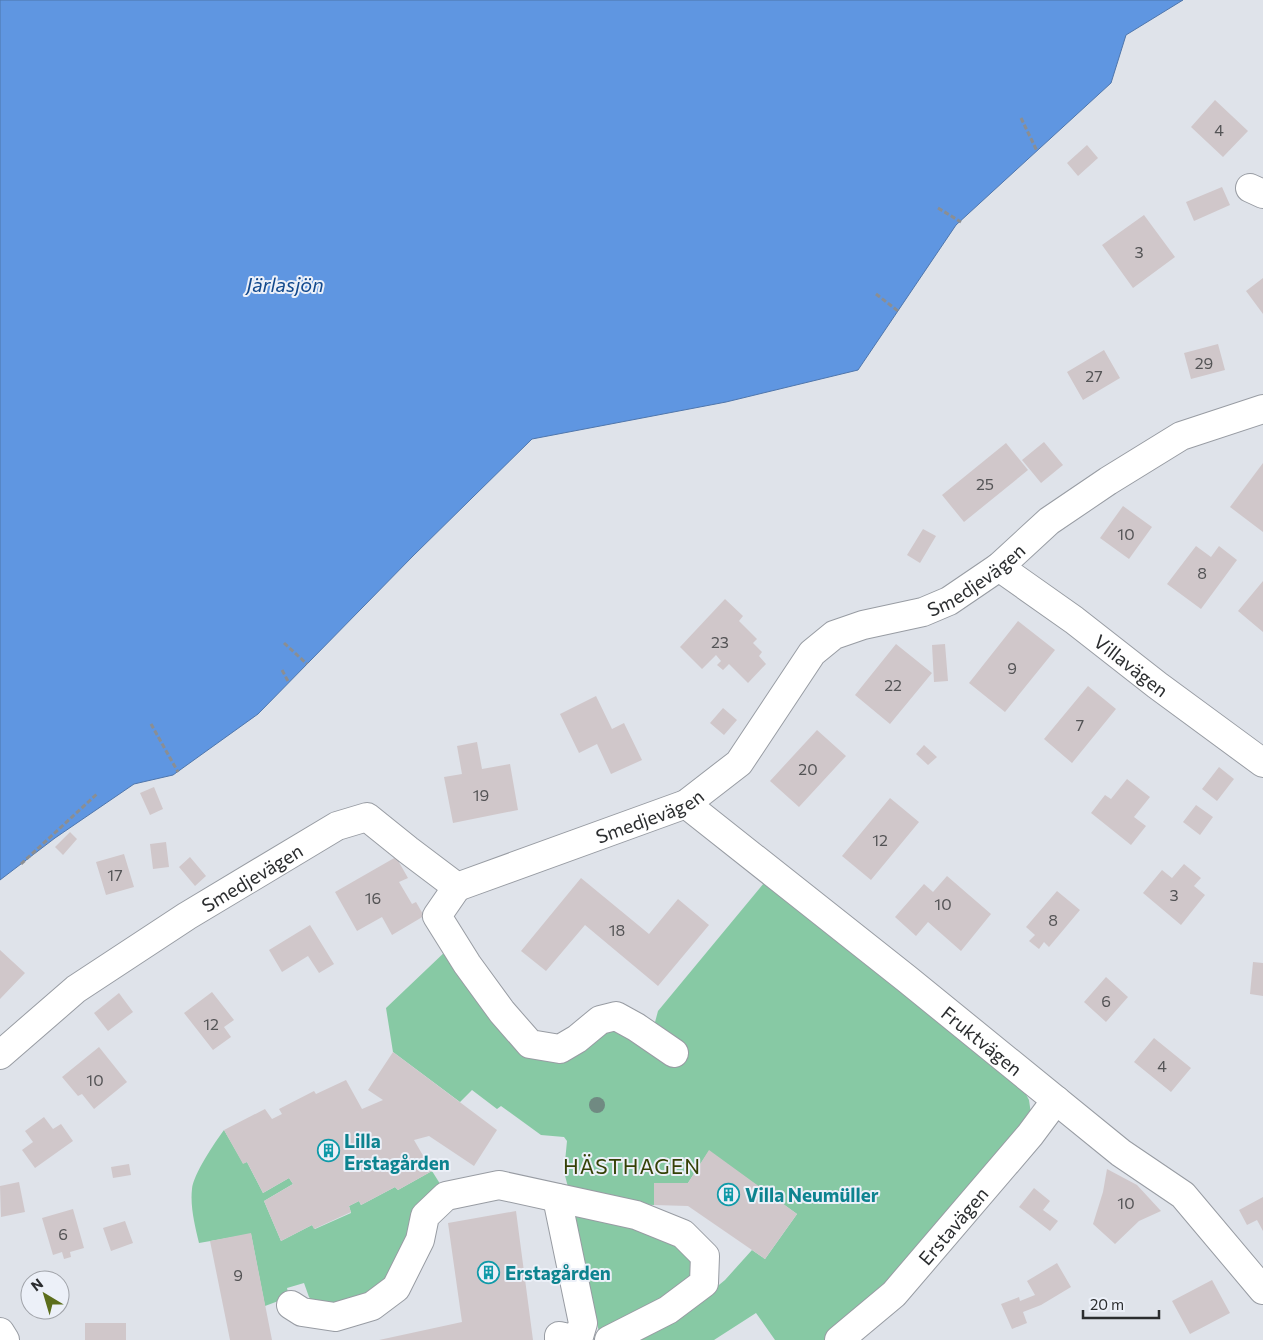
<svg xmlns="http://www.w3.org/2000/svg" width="1263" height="1340" font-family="Commissioner,sans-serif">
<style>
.green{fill:#87c9a4}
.water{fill:#5f96e1;stroke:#4f76ac}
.building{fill:#d0c7ca}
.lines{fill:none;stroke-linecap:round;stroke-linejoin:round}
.minor-casing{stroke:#989ca3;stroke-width:30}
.path{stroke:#8b8e92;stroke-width:3;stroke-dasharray:5 2.5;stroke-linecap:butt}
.minor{stroke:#fff;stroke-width:28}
.tree{fill:#708a82}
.labels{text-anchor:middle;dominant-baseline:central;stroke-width:4;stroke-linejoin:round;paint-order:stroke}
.number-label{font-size:16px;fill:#545456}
.street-label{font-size:19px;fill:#2b2d2f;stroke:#ecf0f8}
.culture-label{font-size:19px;font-weight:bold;fill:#0d838f;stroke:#ecf0f8;text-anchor:start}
.water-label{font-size:20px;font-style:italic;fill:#12498d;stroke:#ecf0f8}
.quarter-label{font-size:21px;letter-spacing:1px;fill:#354106;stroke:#ecf0f8}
</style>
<rect width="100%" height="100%" fill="#dfe3ea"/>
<path class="green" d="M764 883 1021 1085 1029 1100 1031 1114 921 1248 857 1314 825 1340H775L756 1313 714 1340H629L708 1294 725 1280 752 1250 765 1259 797 1214 709 1151 688 1183H654V1205L632 1204 568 1187 564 1172 567 1141 564 1137 541 1135 501 1106 497 1109 472 1090 460 1102 393 1052 386 1008 448 949 523 1047 607 1031 654 1026 658 1011Z
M224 1130 243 1163 247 1162 263 1193 289 1178 293 1184 264 1201 281 1241 312 1225 315 1229 351 1213 349 1206 359 1201 361 1205 395 1187 398 1190 432 1171 442 1187 407 1256 362 1303 316 1306 309 1297 304 1283 287 1288 289 1297 265 1306 251 1234 199 1243C195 1226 190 1207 192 1189 193 1175 215 1142 224 1130Z
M580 1211 670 1236 695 1261 687 1289 600 1336 572 1216Z"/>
<path class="water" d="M0 0H1183L1126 35 1111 83 956 225 858 370 726 402 532 439 413 556 258 714 173 775 134 784 55 838 0 880Z"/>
<path class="building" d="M1215 100 1248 131 1223 157 1191 127Z
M1087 145 1098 158 1078 176 1067 163Z
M1222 187 1230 205 1194 221 1186 202Z
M1144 215 1175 257 1133 288 1102 245Z
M1263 278V314L1246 291Z
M1218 344 1225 370 1191 379 1184 353Z
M1104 350 1120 378 1083 400 1067 372Z
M1044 442 1063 465 1041 483 1022 460Z
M1006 443 1028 470 964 522 942 495Z
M1263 463V532L1230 507Z
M1123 506 1152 527 1129 559 1100 538Z
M923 529 936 536 920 563 907 555Z
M1196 546 1211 557 1219 546 1237 560 1201 609 1167 584Z
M1263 581V632L1238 611Z
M725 599 743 616 739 621 757 639 753 643 762 652 759 656 766 664 748 683 729 664 723 670 717 665 721 661 716 655 702 669 680 647Z
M1018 621 1055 650 1005 712 969 683Z
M896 644 932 673 890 724 855 695Z
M945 644 948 681 934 682 932 645Z
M1088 686 1116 709 1072 763 1044 739Z
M596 696 612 729 624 723 642 760 611 774 597 744 579 753 560 714Z
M723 708 737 720 724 735 710 723Z
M817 730 846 756 799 807 770 781Z
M477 742 482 769 510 764 518 810 453 823 444 777 462 774 457 746Z
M924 745 937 757 928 765 916 754Z
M1219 767 1234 779 1217 801 1202 789Z
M1127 779 1150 797 1134 817 1146 826 1131 845 1091 813 1105 795 1111 799Z
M154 787 163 809 150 815 140 793Z
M890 798 919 822 871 880 842 856Z
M1196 805 1213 817 1200 835 1183 822Z
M70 832 77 839 63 855 55 847Z
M166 842 169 867 153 869 150 844Z
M124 854 134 887 106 895 96 862Z
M190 857 206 876 195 886 179 867Z
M396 857 408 878 399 882 412 904 416 902 424 916 392 935 382 917 357 931 335 892Z
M1184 864 1201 878 1194 886 1205 895 1181 925 1143 893 1162 870 1172 878Z
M947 876 991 914 961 951 928 922 916 936 895 917 924 884 933 892Z
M581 878 649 934 678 899 709 925 658 986 585 925 546 971 521 951Z
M1057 891 1080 910 1049 947 1044 942 1039 949 1029 941 1035 935 1026 927Z
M310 925 334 964 319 973 308 956 282 972 269 950Z
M0 950 25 973 0 999Z
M1253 962 1263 963V996L1250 994Z
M1106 977 1128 997 1106 1022 1084 1002Z
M212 992 234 1020 224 1027 231 1037 213 1050 184 1013Z
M119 993 133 1012 108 1031 94 1013Z
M1154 1038 1191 1068 1171 1092 1134 1062Z
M99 1047 127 1082 94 1109 82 1094 78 1096 62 1077Z
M393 1052 497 1130 474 1166 429 1136 414 1140 432 1171 398 1190 395 1187 361 1205 359 1201 349 1206 351 1212 314 1229 312 1225 281 1241 264 1201 293 1184 289 1178 263 1193 247 1162 243 1164 224 1130 265 1109 272 1119 282 1114 279 1109 314 1091 316 1094 346 1080 362 1109 383 1100 368 1090Z
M44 1117 53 1129 61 1124 73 1141 35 1168 22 1150 33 1142 25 1131Z
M709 1150 797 1214 765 1259 688 1206 654 1205V1183H688Z
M129 1164 131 1175 113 1178 111 1167Z
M1107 1169 1137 1185 1161 1211 1139 1221 1115 1244 1093 1224 1103 1192Z
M19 1182 25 1212 1 1217 0 1186Z
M1034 1188 1050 1201 1043 1210 1058 1221 1050 1231 1019 1207Z
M1263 1197V1231L1257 1220 1247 1225 1239 1210Z
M73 1209 84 1248 70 1252 71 1257 64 1259 62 1252 53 1255 42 1218Z
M516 1211 533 1340H379L462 1322 448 1223Z
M125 1221 133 1243 111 1251 103 1228Z
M251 1233 272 1340H230L210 1241Z
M1057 1263 1071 1287 1041 1305 1023 1312 1027 1323 1012 1329 1001 1304 1019 1297 1020 1301 1035 1295 1027 1281Z
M1212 1280 1230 1313 1190 1334 1172 1301Z
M85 1323H126V1340H85Z"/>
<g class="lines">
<defs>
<g id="minor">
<path d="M1250 188 1263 194"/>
<path id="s1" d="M999 567 1074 620 1157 685 1263 763"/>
<path id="s2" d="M686 804 907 979 1121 1153 1183 1195 1263 1290"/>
<path d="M457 887 437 916 467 964 502 1012 530 1044 560 1049 577 1039 600 1020 616 1016 636 1027 674 1053"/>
<path id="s3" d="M0 1055 76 989 187 916 337 826 367 817 408 850 457 887 686 804 739 763 812 653 834 635 863 625 923 612 949 601 999 567 1049 521 1108 481 1181 436 1263 409"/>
<path d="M557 1198 583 1323 578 1340 559 1336V1340"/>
<path d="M291 1305 302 1312 335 1317 372 1306 396 1288 420 1240 425 1216 446 1196 499 1185 636 1215 683 1234 705 1256 704 1283 668 1310 609 1340"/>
<path d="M0 1332 5 1340"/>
<path id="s4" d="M839 1340 894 1294 1030 1135 1056 1100"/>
</g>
</defs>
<use href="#minor" class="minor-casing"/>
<path class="path" d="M1021 118 1037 151
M938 208 961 222
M876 294 898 311
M284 643 307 664
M282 670 289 683
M151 724 178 772
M21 864 98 793"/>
<use href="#minor" class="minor"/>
</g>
<circle class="tree" cx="597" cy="1105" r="8"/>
<defs>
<symbol id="building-ring" viewBox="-11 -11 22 22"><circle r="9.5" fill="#ecf0f8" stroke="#0f9aa8" stroke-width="1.5"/><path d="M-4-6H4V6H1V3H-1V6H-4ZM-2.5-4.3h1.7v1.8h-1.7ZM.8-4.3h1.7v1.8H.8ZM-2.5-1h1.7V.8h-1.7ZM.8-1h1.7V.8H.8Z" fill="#0f9aa8"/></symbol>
</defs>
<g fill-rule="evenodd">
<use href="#building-ring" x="316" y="1138" width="25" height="25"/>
<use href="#building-ring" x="716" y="1182" width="25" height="25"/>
<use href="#building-ring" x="476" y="1260" width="25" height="25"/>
</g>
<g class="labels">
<g class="number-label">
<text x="1219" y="129">4</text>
<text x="1139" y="251">3</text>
<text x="1204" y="362">29</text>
<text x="1094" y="375">27</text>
<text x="985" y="483">25</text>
<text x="1126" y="533">10</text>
<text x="1202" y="572">8</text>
<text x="720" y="641">23</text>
<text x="1012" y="667">9</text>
<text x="893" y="684">22</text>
<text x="1080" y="724">7</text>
<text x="808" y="768">20</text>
<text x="481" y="794">19</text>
<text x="880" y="839">12</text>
<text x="115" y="874">17</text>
<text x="1174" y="894">3</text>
<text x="373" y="897">16</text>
<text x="943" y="903">10</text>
<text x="1053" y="919">8</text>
<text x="617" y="929">18</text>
<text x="1106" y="1000">6</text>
<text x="211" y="1023">12</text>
<text x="1162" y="1065">4</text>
<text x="95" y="1079">10</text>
<text x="1126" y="1202">10</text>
<text x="63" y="1233">6</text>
<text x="238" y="1274">9</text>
</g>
<g class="street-label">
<text stroke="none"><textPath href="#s3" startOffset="1179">Smedjevägen</textPath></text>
<text stroke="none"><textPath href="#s1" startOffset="165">Villavägen</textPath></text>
<text stroke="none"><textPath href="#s3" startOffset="759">Smedjevägen</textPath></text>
<text stroke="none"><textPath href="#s3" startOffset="309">Smedjevägen</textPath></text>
<text stroke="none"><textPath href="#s2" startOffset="379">Fruktvägen</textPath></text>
<text stroke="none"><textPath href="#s4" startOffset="162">Erstavägen</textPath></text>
</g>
<g class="culture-label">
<text x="344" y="1140">Lilla<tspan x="344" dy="22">Erstagården</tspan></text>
<text x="745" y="1194">Villa Neumüller</text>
<text x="505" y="1272">Erstagården</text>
</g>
<g class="water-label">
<text x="285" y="284">Järlasjön</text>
</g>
<g class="quarter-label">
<text x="632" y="1165">HÄSTHAGEN</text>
</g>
</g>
<g transform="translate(45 1295) rotate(322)"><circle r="24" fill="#ecf0f8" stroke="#9fa2a8"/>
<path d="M0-4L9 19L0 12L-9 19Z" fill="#5c6e1c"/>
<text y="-8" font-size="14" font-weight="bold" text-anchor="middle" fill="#2b2d2f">N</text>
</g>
<path d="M1083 1310v8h76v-8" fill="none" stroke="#2b2d2f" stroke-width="2.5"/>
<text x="1090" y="1310" font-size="15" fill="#2b2d2f" stroke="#ecf0f8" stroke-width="4" paint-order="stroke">20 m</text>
</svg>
